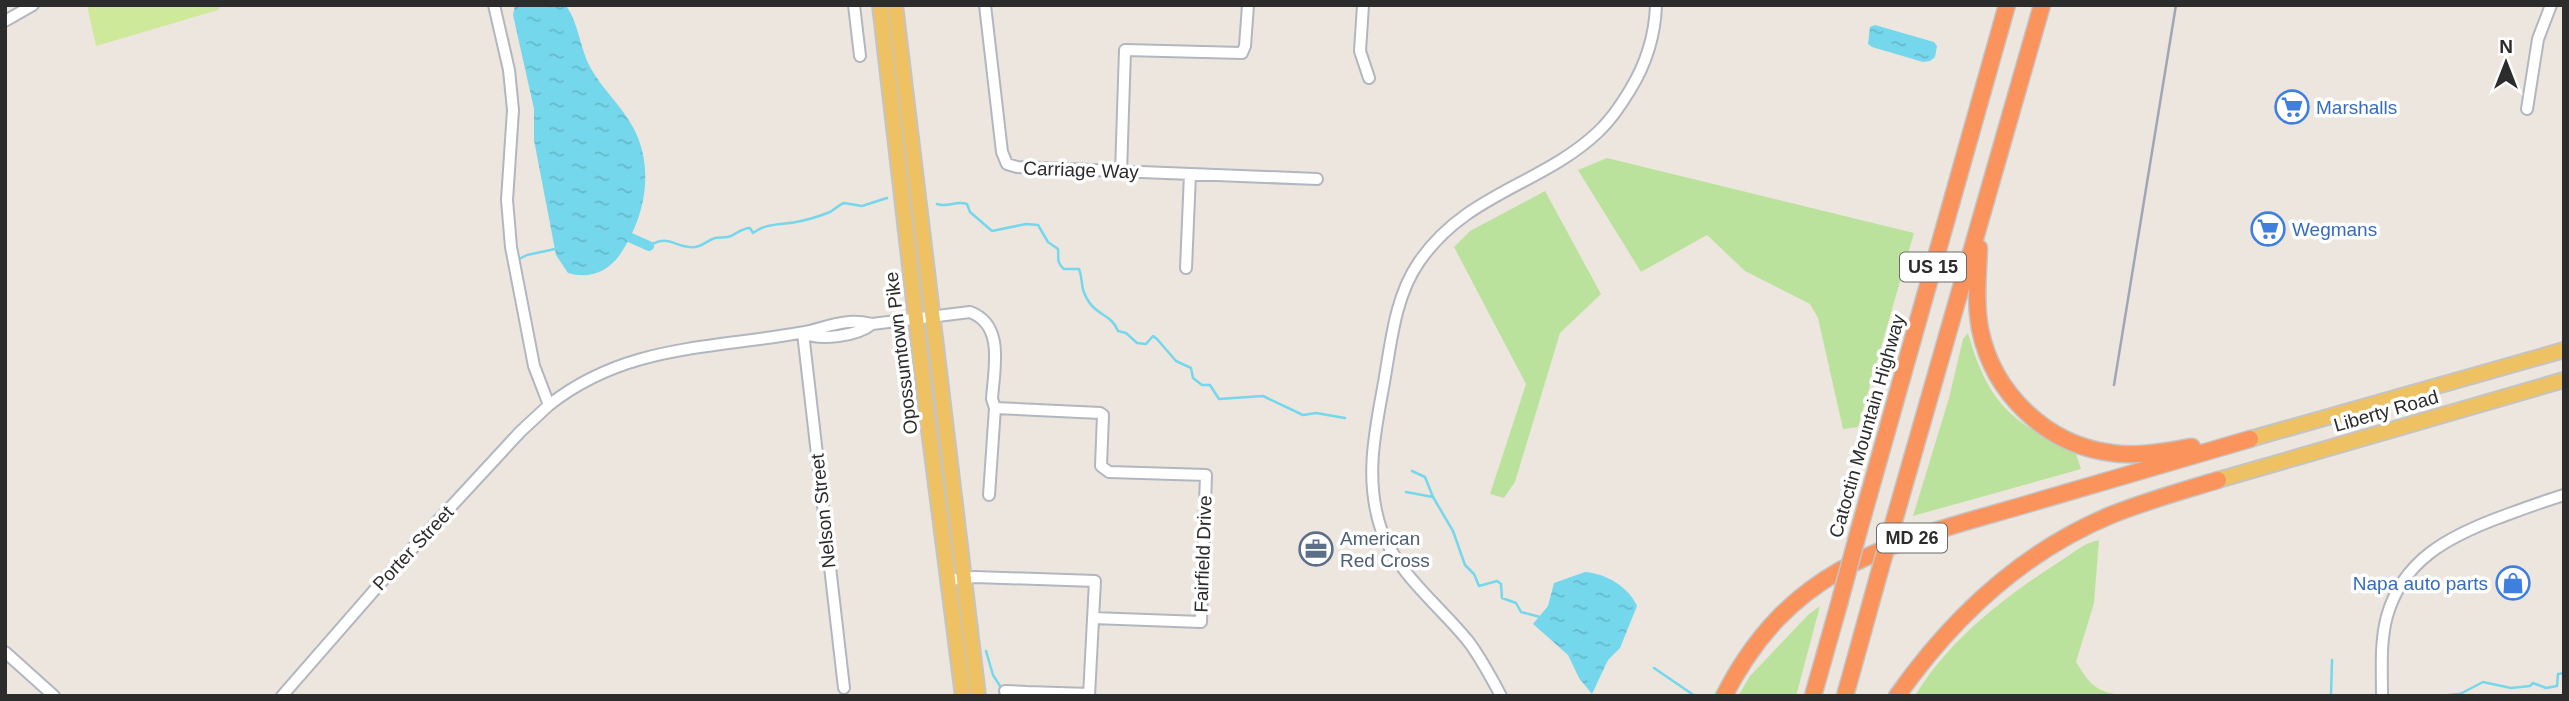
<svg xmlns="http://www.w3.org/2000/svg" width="2569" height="701" font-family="Helvetica,sans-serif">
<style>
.grass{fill:#bbe29d}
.pitch{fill:#cee999}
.water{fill:url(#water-ripples)}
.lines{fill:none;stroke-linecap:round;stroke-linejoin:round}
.stream{stroke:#75d7ec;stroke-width:2.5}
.canal{stroke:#75d7ec;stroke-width:10}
.minor-casing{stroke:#b2b6bf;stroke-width:14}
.major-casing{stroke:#c4c4c4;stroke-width:18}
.highway-casing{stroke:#c4c4c4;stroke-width:19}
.minor{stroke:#fff;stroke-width:10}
.major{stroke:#eec263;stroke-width:14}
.highway{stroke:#fb935c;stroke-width:16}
.rail{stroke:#a1a6b6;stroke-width:2.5}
.highway-bridge-casing{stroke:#c4c4c4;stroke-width:19;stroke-linecap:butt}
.highway-bridge{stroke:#fb935c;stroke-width:16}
.labels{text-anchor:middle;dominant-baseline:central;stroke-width:7;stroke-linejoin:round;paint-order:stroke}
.shield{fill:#fff;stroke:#6b6b6b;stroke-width:2}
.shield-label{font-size:18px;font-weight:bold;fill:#2c2c2c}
.shop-label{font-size:19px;fill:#366cbe;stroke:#fff;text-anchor:start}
.street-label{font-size:19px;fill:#2c2c2c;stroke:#fff}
.service-label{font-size:19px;fill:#4e5e75;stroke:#fff;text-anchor:start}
</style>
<defs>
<pattern id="water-ripples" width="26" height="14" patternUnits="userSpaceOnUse" patternTransform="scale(1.75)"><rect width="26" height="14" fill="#75d7ec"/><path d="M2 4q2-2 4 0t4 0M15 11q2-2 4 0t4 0" fill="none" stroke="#65b9cb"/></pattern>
</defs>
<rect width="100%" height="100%" fill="#ede6df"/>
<path class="grass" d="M1607 158 1914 233 1858 427 1843 429 1818 318 1810 304 1745 271 1707 235 1641 272 1578 170Z
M1545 191 1601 294 1560 333 1515 482 1504 498 1490 494 1526 384 1454 247 1470 231Z
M1968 333C1987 401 2011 424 2075 451L2081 469 1913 516 1949 398 1963 339Z
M2099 540 2094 603 2076 662C2092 688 2097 692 2127 696H1915C1950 638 2006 596 2062 560 2076 551 2082 544 2099 540Z
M1820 606 1796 696H1738L1750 676 1809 614Z"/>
<path class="pitch" d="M87 5H221L218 10 96 46Z"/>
<path class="water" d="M515 5 567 7C579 25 580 48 590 67 602 89 622 106 634 129 655 170 645 219 619 256 606 273 588 279 568 273L556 255 534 140V109L513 15Z
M1875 25 1934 42 1937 46 1935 57 1930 61 1923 62 1872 47 1868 44 1870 27Z
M1585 572C1605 573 1629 587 1637 606L1620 648 1608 660 1592 694 1579 678 1568 655 1533 624 1548 606 1554 583Z"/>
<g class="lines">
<path class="stream" d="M937 204C948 208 956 200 967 204L970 212 992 231 1026 224 1038 225 1048 242 1058 249C1059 259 1056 262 1064 269H1079C1084 282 1079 287 1089 302 1097 315 1112 315 1118 331L1126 333 1137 343 1146 344 1153 336 1157 339 1176 361 1191 368 1193 378 1202 385H1210L1219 399 1263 396 1303 415 1316 413 1345 418
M649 246C671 233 674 249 695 247 703 246 708 240 715 238 720 237 726 238 731 236 737 233 743 228 750 228L753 233C766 223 781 225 796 222 807 220 820 216 830 212 835 209 839 205 844 203L862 206 887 198
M519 259 527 255 555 249
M1412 471 1425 477 1433 497 1453 531 1465 565 1474 574 1479 586 1497 581 1501 584 1502 598 1516 603 1521 612 1540 617
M1406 492 1433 497
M986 651 993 675 1002 689
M1654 668 1695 696
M2331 696 2332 660
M2437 696 2460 694 2483 682 2511 688 2530 686 2533 683 2546 688 2557 686 2558 674 2564 673"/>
<path class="canal" d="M631 238 649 246"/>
<defs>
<path id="minor" d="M494 5 509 70 513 110 507 200 511 247 534 366 549 405C625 345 708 349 799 333 826 329 841 317 872 324L970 312C1005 325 994 368 992 399L995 408 1100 413 1103 415 1101 466 1109 472 1206 475 1201 622 1093 618
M854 5 860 56
M985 5 1002 152 1007 164 1017 167 1317 179
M1363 5 1360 51 1369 78
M5 21 33 5
M2527 109 2538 39 2551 5
M1121 172 1125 50 1242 53 1245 46 1248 5
M1186 268 1190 174
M803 333 844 688
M803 333C821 341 857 336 872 324
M989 495 995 408
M949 580 975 577 1095 581 1089 696
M5 652 54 696
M1005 691 1027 692
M282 696 385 578 520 432 549 405
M1027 696V692L1089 694
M1501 696C1491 677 1481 658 1468 641 1438 604 1398 575 1381 529 1365 481 1374 436 1383 388 1391 345 1394 298 1419 262 1466 193 1542 185 1598 132 1611 120 1621 105 1630 90 1646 64 1655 36 1656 5
M2382 696C2382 669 2380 642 2387 616 2403 560 2448 537 2498 518 2520 510 2541 502 2564 495"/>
<path id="major" d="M880 5 927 414 963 696
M895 5 978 696
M2250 439 2564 350
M2218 480 2564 380"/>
<path id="highway" d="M1979 248C1978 274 1975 302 1980 329 1993 393 2046 445 2112 453 2138 457 2166 451 2192 447
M1892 528 2042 5
M1859 530 2007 5
M1724 696C1793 560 1898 542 2031 503 2104 482 2177 460 2250 439
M1813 696 1839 604
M1845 696 1880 570
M1897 696C1952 618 2022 552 2111 515 2146 501 2182 491 2218 480"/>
</defs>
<use href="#minor" class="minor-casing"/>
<use href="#major" class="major-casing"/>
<use href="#highway" class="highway-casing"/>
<use href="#minor" class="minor"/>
<use href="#major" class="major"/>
<use href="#highway" class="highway"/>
<path class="rail" d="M2114 385 2176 5"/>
<defs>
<path id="highway-bridge" d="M1880 570 1892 528
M1839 604 1859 530"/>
</defs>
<use href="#highway-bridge" class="highway-bridge-casing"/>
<use href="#highway-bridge" class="highway-bridge"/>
</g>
<defs>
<symbol id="supermarket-ring" viewBox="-11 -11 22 22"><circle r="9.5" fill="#fff" stroke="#3f7fe0" stroke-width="1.5"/><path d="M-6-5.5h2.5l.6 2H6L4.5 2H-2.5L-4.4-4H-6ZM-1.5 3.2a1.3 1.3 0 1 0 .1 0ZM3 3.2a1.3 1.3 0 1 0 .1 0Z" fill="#3f7fe0"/></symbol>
<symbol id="office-ring" viewBox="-11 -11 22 22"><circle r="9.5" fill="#fff" stroke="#5c6f8a" stroke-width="1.5"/><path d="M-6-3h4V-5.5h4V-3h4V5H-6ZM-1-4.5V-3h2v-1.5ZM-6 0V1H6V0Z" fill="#5c6f8a"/></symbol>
<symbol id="shop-ring" viewBox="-11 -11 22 22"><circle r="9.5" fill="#fff" stroke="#3f7fe0" stroke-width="1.5"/><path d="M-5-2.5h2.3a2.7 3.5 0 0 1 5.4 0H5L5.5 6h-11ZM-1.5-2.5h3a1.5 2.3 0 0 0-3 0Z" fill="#3f7fe0"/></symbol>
</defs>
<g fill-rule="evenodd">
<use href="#supermarket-ring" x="2273" y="88" width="38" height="38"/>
<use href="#supermarket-ring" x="2249" y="210" width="38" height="38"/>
<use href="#office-ring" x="1297" y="530" width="38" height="38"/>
<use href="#shop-ring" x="2494" y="564" width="38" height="38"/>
</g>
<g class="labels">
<g class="shield">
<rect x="1900" y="252.5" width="66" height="29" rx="5"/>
<rect x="1877" y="523.5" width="70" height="29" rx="5"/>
</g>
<g class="shield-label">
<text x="1933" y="267">US 15</text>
<text x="1912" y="538">MD 26</text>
</g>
<g class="shop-label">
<text x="2316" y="107">Marshalls</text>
<text x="2292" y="229">Wegmans</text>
<text x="2488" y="583" text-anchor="end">Napa auto parts</text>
</g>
<g class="street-label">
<text transform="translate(1081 170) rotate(2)">Carriage Way</text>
<text transform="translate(901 353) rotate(-97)">Opossumtown Pike</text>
<text transform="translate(2386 411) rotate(-16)">Liberty Road</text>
<text transform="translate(1867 426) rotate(-74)">Catoctin Mountain Highway</text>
<text transform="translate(823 511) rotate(-96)">Nelson Street</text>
<text transform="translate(413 548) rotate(-47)">Porter Street</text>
<text transform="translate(1203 554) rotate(-88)">Fairfield Drive</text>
</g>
<g class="service-label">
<text x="1340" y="538">American<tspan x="1340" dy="22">Red Cross</tspan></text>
</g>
</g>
<rect width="2569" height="701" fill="none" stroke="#2c2c2c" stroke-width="14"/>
<g transform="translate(2506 63)" stroke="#ffffff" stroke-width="5" paint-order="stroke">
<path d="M0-5L12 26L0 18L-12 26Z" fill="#2c2c2c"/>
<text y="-10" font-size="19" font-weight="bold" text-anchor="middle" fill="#2c2c2c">N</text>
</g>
</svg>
